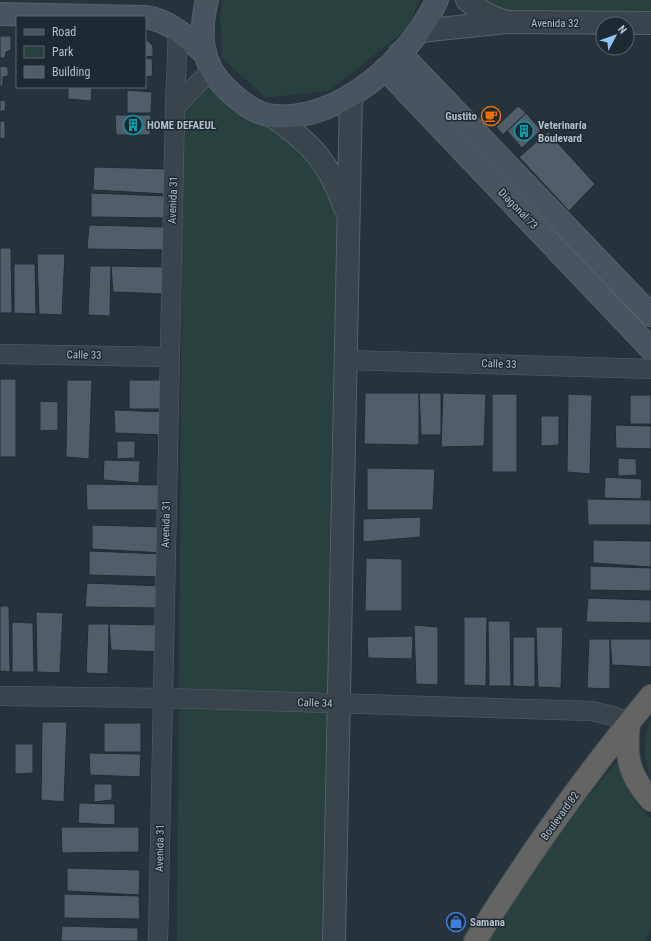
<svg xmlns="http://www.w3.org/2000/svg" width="651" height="941" font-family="'Roboto Condensed',sans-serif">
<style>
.green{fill:#28403e}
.building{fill:#515e6a;stroke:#202b34}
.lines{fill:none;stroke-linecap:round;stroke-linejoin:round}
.minor-casing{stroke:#57626b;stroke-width:20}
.tertiary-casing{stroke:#57626b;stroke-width:24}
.secondary-casing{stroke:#57626b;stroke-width:24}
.trunk-casing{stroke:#444f58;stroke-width:24}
.minor{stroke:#39444d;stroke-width:19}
.tertiary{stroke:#39444d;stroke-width:22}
.secondary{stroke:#485460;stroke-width:22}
.trunk{stroke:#646462;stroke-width:22}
.labels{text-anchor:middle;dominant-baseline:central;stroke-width:3;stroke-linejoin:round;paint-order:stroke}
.street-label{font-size:11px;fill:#b5bfc8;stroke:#1e2932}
.poi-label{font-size:11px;font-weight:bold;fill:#b5bfc8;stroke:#1e2932;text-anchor:start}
</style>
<rect width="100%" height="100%" fill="#26333d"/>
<path class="green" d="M223 0H420L406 30 330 90 266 98 222 58 220 16Z
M482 0H651V23L512 13 500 10Z
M208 89 300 139 337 192 322 941H177L183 105 192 95Z
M651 718V778C643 757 642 739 651 718Z
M615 764 618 766C626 787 634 803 651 818V930L644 941H486L541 852Z"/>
<path class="building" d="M0 36H11V50L6 52 5 58H0Z
M145 40 148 41 153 46V56L145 57Z
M152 58 153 76 145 77V59Z
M0 66 8 67V76L3 77V86H0Z
M68 87H92L91 101 68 99Z
M127 90 152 92 151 113H127Z
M0 100 6 101 5 111H0Z
M518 106 526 113 503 135 496 127Z
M526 113 541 130 522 148 507 131Z
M115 115H151L150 135H116Z
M0 121H5V139L0 138Z
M548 132 595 184 569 211 519 157Z
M94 167 167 169 166 194 93 190Z
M91 193 166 196V218L91 217Z
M89 225 165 227V250L87 249Z
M0 248H11L12 313H0Z
M37 254H65L62 315 39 314Z
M14 264H35L36 314 14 313Z
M90 266H111L110 316 88 315Z
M111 266 165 267 164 294 113 292Z
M0 379H16V457H0Z
M67 380H92L89 459 66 457Z
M129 380H166V409H129Z
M365 393H419V445L364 444Z
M419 393H441V435H421Z
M443 393 486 394 484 446 441 447Z
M492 394H517V472H492Z
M568 394 592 395 590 474 567 472Z
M630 395H651V424H630Z
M40 401 58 402V430L40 431Z
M114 410 166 412 165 435 115 433Z
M541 416H559V445L541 446Z
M615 425 651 426V449L616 448Z
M117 441H135V458L117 459Z
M618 458 636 459 637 475 618 476Z
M104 460 140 461 139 483 103 480Z
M367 468 435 469 433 510H367Z
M605 477 642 479 641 499 604 498Z
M86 484 164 485V510H87Z
M587 499 651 500V525H588Z
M421 517 420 537 363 542V519Z
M92 525 165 527 164 553 92 549Z
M593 540 651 541V567L593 563Z
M89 551 164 554V577L89 575Z
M366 558 402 559V611H365Z
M590 566 651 568V591L590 590Z
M87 583 163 586V608L85 607Z
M588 598 651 600V623L586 622Z
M0 606H9L10 672 0 671Z
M36 612 63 613 60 673 37 672Z
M464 617H487L486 686 464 685Z
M488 621H510L511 686H489Z
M12 622 33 623 34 672H12Z
M88 624H109L108 674 86 673Z
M109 624 163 625 162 652 111 650Z
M414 625 438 627V685L416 684Z
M536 627H563L561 688 538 687Z
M413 636 412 659 368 658 367 637Z
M513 637H535V687L513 686Z
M589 639H610V689L587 688Z
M610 639H651V667L612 665Z
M42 722H67L64 802 41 800Z
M104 723H141V752H104Z
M15 744H33V773L15 774Z
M89 753 141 754 140 777 90 775Z
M94 784H112V800L94 802Z
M79 803 115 804V825L78 823Z
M61 827H139V852L62 853Z
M67 868 140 870 139 895 67 891Z
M64 894 139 896 140 919 64 918Z
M62 926 138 928V941H61Z"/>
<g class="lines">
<defs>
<path id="minor" d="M175 107 178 30
M0 354 169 357
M346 360 651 369
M0 696 164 698 592 711 613 716 629 723
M158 941 175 107 211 70"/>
<path id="tertiary" d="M467 0C479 11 490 17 506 22
M420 31 507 22 651 23
M272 116C312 144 329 162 345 208
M334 941 351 95"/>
<path id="secondary" d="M207 0C199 33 200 65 227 89 239 101 256 114 273 116 340 123 411 57 437 0
M0 14 142 17
M145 17C169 20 187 37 204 53
M400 53 651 315
M385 69 651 349"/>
<path id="trunk" d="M629 723C625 756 628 774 651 800
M475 941C528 856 586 773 651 696"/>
</defs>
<use href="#minor" class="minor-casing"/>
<use href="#tertiary" class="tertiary-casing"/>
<use href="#secondary" class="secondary-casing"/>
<use href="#trunk" class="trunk-casing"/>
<use href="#minor" class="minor"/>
<use href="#tertiary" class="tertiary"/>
<use href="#secondary" class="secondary"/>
<use href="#trunk" class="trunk"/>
</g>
<defs>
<symbol id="cafe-ring" viewBox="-11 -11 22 22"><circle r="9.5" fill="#1e2932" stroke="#e8710a" stroke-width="1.5"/><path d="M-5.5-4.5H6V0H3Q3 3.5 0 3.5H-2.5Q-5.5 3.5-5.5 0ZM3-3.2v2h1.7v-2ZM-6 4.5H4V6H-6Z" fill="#e8710a"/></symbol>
<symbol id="building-ring" viewBox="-11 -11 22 22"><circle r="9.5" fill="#1e2932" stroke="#0f9aa8" stroke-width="1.5"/><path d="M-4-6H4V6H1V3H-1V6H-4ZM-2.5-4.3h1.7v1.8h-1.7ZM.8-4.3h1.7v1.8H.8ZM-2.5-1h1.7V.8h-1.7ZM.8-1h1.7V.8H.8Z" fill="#0f9aa8"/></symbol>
<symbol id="shop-ring" viewBox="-11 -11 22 22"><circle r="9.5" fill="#1e2932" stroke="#3f7fe0" stroke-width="1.5"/><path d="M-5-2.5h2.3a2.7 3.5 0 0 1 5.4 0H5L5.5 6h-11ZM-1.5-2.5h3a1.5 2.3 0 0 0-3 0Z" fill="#3f7fe0"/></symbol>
</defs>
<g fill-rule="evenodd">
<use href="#cafe-ring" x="480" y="105" width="22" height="22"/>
<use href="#building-ring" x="122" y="114" width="22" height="22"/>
<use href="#building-ring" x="513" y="120" width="22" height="22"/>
<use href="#shop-ring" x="445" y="911" width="22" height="22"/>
</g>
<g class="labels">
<g class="street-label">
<text x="555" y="23">Avenida 32</text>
<text transform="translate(173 200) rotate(-88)">Avenida 31</text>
<text transform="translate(518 209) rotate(46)">Diagonal 73</text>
<text transform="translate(84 355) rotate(1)">Calle 33</text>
<text transform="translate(499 364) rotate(2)">Calle 33</text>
<text transform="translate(166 524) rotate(-89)">Avenida 31</text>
<text transform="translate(315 703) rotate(2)">Calle 34</text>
<text transform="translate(560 816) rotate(-54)">Boulevard 82</text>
<text transform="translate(160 848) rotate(-89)">Avenida 31</text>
</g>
<g class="poi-label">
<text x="477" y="116" text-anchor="end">Gustito</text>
<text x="147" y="125">HOME DEFAEUL</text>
<text x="538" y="125">Veterinaría<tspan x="538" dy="13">Boulevard</tspan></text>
<text x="470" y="922">Samana</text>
</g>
</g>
<rect x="16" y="16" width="130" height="72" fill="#1e2932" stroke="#5a656e"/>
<rect x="24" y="29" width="20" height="6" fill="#485460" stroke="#5a656e"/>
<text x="52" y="36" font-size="12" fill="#b5bfc8">Road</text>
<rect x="24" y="46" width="20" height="12" fill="#28403e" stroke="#5a656e"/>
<text x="52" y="56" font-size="12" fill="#b5bfc8">Park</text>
<rect x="24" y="66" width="20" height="12" fill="#515e6a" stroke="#5a656e"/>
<text x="52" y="76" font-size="12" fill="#b5bfc8">Building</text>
<g transform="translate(615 36) rotate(49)"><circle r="19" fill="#1e2932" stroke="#5a656e"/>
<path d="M0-3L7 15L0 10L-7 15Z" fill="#90c4f2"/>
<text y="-6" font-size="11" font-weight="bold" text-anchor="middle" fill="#b5bfc8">N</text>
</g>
</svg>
